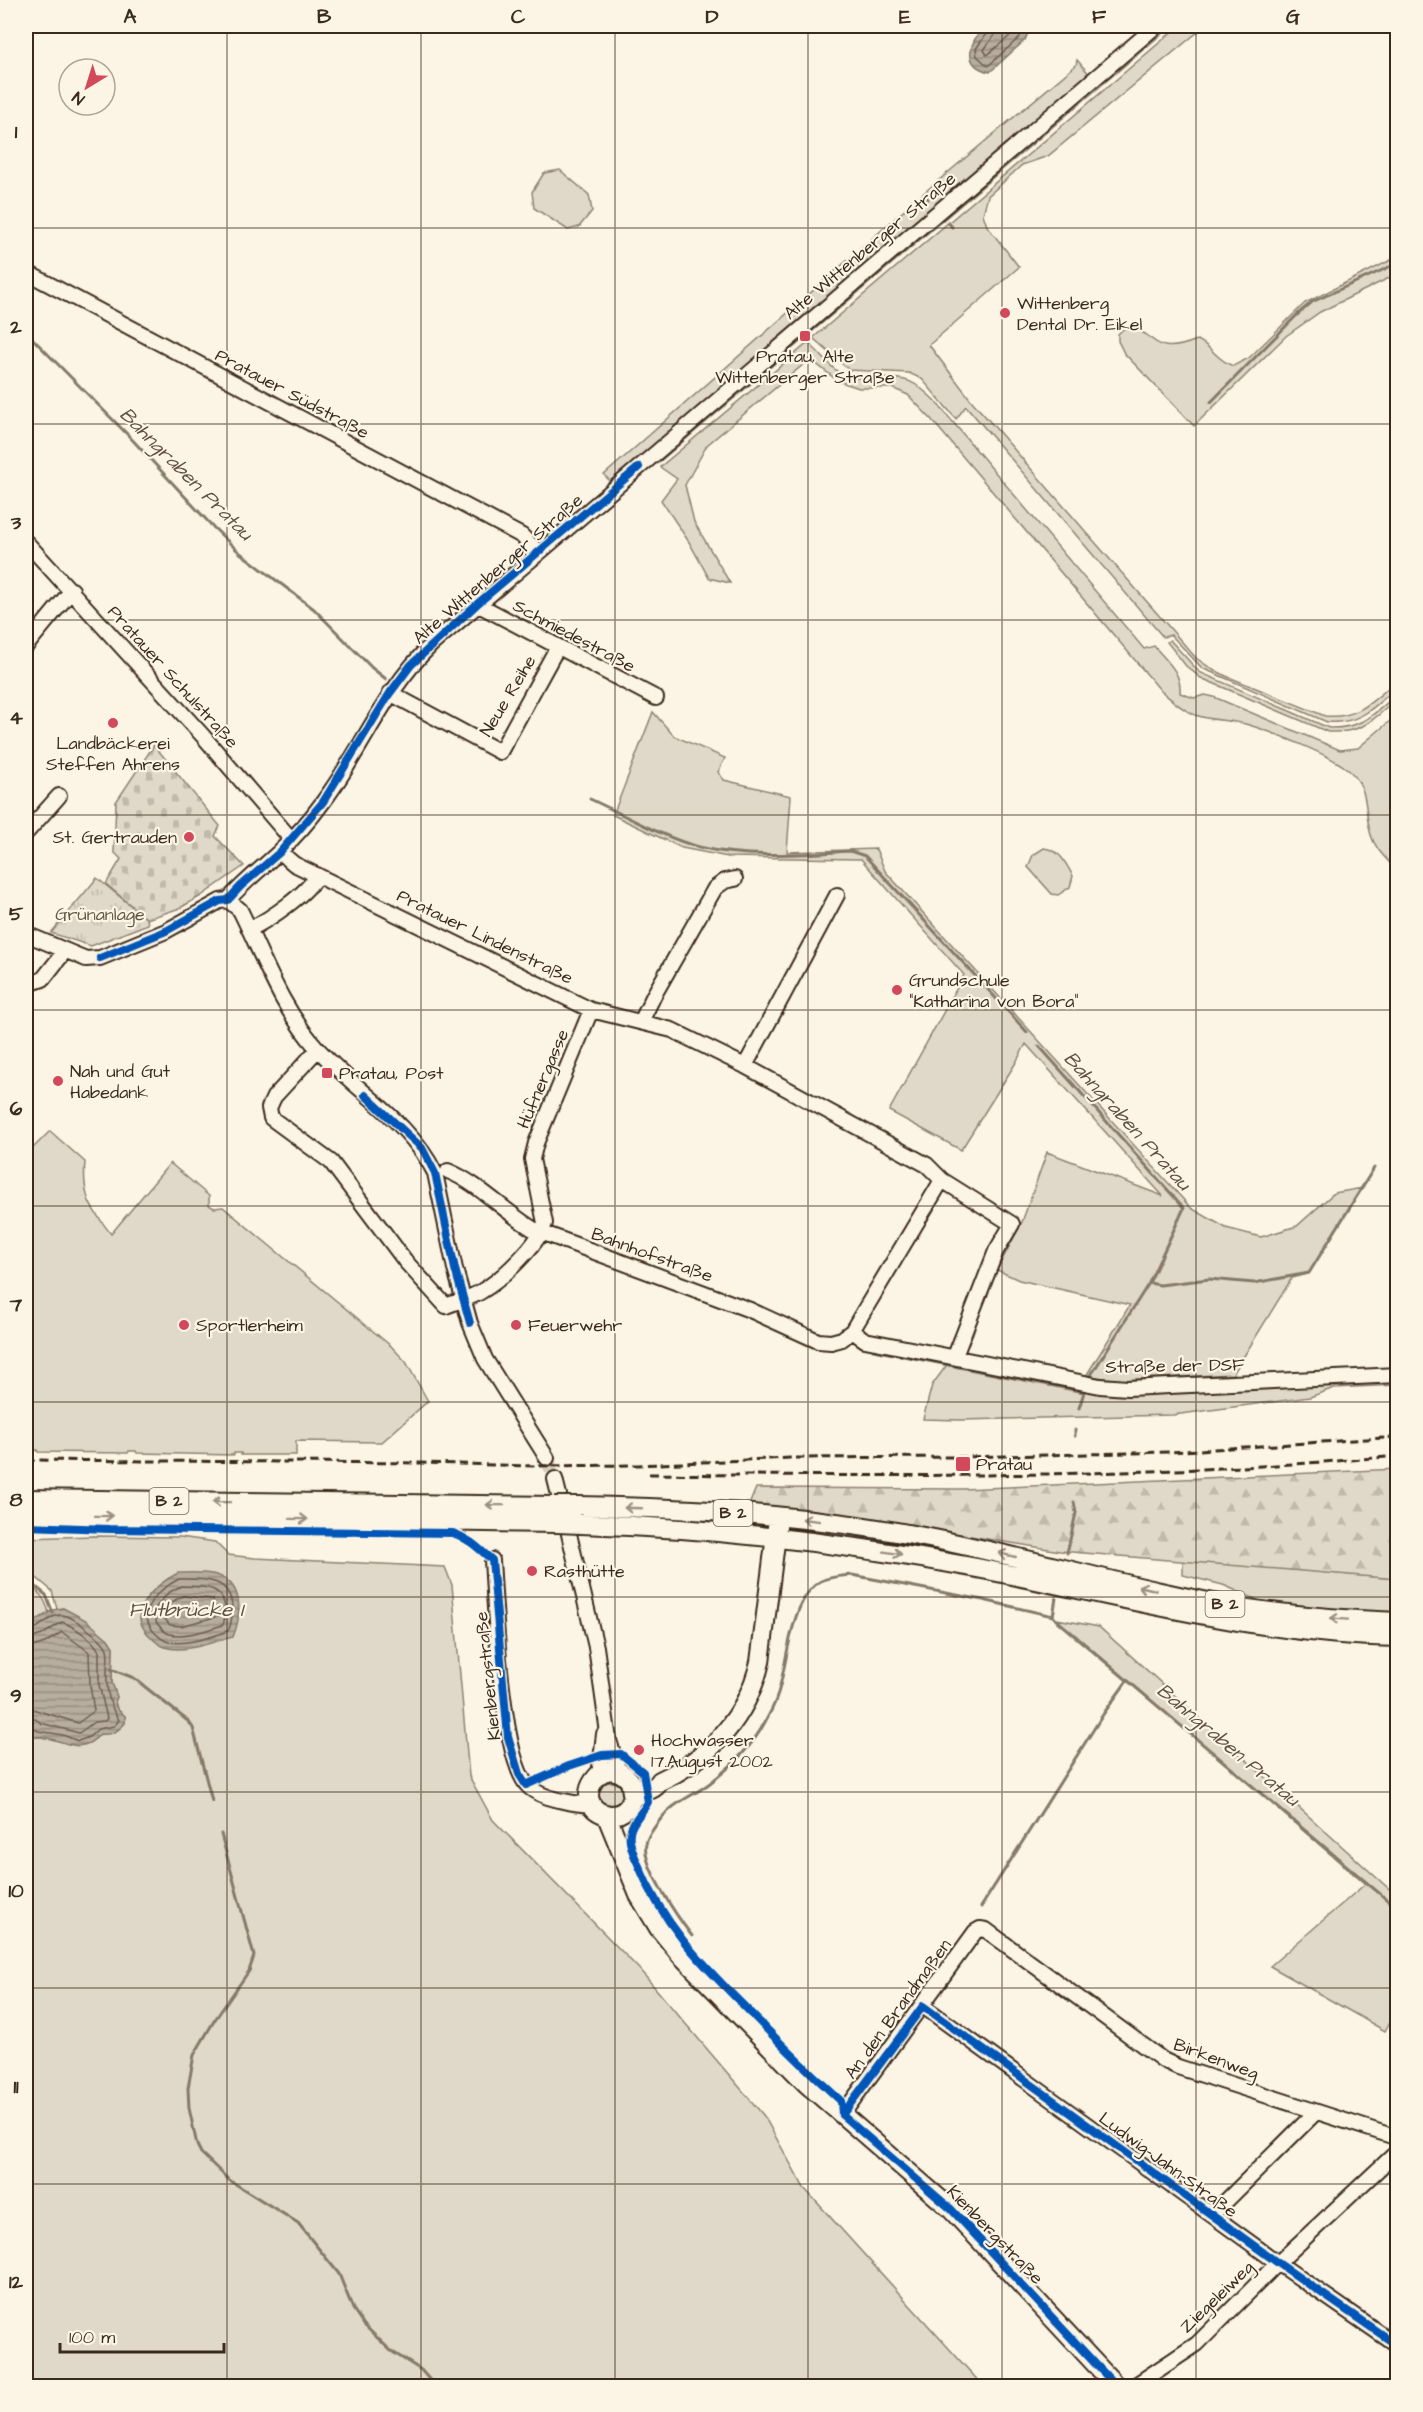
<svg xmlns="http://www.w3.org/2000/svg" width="1423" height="2412" font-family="'Architects Daughter',sans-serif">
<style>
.grass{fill:#e0d8c8;stroke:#8e8173;stroke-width:1.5}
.forest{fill:url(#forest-firs);stroke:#8e8173;stroke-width:1.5}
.cemetery{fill:url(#cemetery-stones);stroke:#8e8173;stroke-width:1.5}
.park{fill:url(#park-tufts);stroke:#8e8173;stroke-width:1.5}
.water{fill:url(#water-rules);stroke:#85796b;stroke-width:1.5}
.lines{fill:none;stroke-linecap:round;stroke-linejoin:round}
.shore{stroke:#6d5e51;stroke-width:1.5}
.stream{stroke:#85796b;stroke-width:3}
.minor-tunnel{stroke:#d5ccbd;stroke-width:14;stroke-dasharray:14 7;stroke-linecap:butt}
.minor-casing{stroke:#3b2a1e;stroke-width:18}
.major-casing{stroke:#3b2a1e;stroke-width:22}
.minor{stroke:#fcf5e5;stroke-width:14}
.major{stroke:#fcf5e5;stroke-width:18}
.rail{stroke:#3b2a1e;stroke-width:3;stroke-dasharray:9 4.5;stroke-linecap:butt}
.major-bridge-casing{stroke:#3b2a1e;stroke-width:22;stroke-linecap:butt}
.major-bridge{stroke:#fcf5e5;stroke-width:18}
.cycleway-casing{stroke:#fcf5e5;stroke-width:11}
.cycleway{stroke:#0057b8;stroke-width:8}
.oneway{stroke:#9c9082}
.grid{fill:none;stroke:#3b2a1e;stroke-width:1.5;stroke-opacity:0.55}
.poi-dot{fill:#d1495b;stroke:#fcf5e5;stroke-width:2}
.labels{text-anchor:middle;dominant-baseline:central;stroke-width:4.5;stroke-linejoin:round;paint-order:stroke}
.shield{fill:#fcf5e5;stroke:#75675a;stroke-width:1.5}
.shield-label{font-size:16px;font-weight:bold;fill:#3b2a1e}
.street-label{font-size:18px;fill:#3b2a1e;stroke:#fcf5e5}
.poi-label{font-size:18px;fill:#3b2a1e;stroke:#fcf5e5;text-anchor:start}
.park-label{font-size:18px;fill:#645648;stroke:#fcf5e5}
.water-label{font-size:20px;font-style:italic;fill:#605144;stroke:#fcf5e5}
.neatline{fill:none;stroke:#3b2a1e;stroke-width:2}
.grid-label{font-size:20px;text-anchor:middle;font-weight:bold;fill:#3b2a1e}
</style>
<defs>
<pattern id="forest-firs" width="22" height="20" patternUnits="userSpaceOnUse" patternTransform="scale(1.5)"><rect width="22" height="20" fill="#e0d8c8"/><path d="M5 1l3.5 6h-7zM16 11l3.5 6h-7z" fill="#c1baab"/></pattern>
<pattern id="cemetery-stones" width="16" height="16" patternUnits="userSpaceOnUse" patternTransform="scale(1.5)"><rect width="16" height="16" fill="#e0d8c8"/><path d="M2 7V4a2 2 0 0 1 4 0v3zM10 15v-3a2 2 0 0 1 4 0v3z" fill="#c1baab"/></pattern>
<pattern id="park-tufts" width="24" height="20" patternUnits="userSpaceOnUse" patternTransform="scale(1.5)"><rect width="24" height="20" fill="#e0d8c8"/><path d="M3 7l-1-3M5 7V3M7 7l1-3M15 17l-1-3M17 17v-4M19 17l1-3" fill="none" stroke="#c1baab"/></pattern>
<pattern id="water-rules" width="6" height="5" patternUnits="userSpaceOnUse" patternTransform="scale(1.5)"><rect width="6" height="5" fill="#b7ad9e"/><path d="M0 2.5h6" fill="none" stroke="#968d80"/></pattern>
</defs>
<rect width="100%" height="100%" fill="#fcf5e5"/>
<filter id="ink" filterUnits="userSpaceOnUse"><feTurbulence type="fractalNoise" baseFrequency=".0167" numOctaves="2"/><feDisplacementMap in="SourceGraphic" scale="12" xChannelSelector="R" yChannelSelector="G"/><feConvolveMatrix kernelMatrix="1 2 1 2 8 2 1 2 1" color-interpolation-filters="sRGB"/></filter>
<g filter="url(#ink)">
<path class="grass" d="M1167 26H1171L658 463 657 460Z
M1179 26H1205L1048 156 1022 165 988 196 983 214 987 226 1019 267 929 345 971 400 1196 658 1209 667 1226 676 1325 716C1359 719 1374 700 1397 680V687C1374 707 1360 725 1327 722L1202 668 1171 635 1163 637 966 406 956 419 922 379 909 373 849 370 813 338Z
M1077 60 1090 75 672 431 610 481 604 475 926 191 1076 65Z
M560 170 589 195 592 211 579 227 568 230 534 208 532 192 544 173Z
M1397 257V274L1320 312 1286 336 1194 426 1124 353 1118 341V334L1124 328C1159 328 1147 360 1197 340 1211 345 1215 359 1233 366L1249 358 1305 303Z
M808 343C821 352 830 370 846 376 852 379 862 378 869 378 905 379 909 375 936 402L1144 649 1154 646C1167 661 1182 673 1180 693L1194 698 1205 695 1214 697 1340 750 1358 748 1397 715V758L1391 766 1397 770V866L1395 869C1386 858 1375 849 1371 835 1363 810 1371 787 1346 768 1328 754 1272 732 1249 725 1232 720 1212 721 1195 715 1182 710 1172 700 1161 691L931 419 908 395 892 388H859L838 381 810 359 707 445 685 485 694 522 730 583 709 578 689 542 661 500 677 479 660 467Z
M1170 640 1199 672 1329 728C1362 729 1374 714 1397 694V699C1371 721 1364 733 1328 732L1201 678 1186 666 1167 642Z
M653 712 674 736 725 758 718 772 724 780 791 796 787 852 876 849 885 871 1191 1208 1226 1228 1261 1237 1297 1226 1334 1193 1363 1188 1308 1274 1292 1278 1233 1374 1124 1380 1086 1376 1130 1305 1019 1280 997 1270 1022 1222 1047 1152 1163 1196 1026 1044 1015 1064 961 1150 889 1111 964 975 861 859 728 857 682 848 613 815Z
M1044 848C1060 850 1065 862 1073 876L1070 887 1058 895 1052 894 1028 867 1033 855Z
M50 1131 85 1162C82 1197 90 1207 111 1234L170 1163 209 1196V1205L214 1208 223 1207 391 1346 406 1362 428 1401 382 1442 296 1441V1455H241V1453H234V1455L137 1453 136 1451H129L128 1453 38 1452V1450L26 1452V1148L32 1149Z
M949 1362 1070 1387 1397 1379V1385L1334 1388 1310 1397 1173 1415 960 1420 923 1419 932 1385Z
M94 1536 180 1537 215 1542 228 1555 255 1558 445 1567 452 1585 469 1776 493 1820 639 1969 764 2116 804 2188 983 2386H26V1727L36 1737C62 1736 79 1758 100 1734 112 1735 118 1731 125 1723V1716L117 1709 115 1702 117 1697 112 1683 113 1647 108 1639 63 1608 57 1609 52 1591 26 1569V1538Z
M1183 1560 1397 1579V1614H1377L1260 1601 1223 1585 1183 1575Z
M26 1583C39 1591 45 1598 49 1613L26 1627Z
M1057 1619 1099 1627 1397 1896V2009L1385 2031 1270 1966 1365 1884Z
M599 1794a12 12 0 1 1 24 0a12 12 0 1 1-24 0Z"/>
<path class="forest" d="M1397 1469V1579L1060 1551 868 1519 749 1505 756 1488 963 1489Z"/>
<path class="cemetery" d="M154 745 220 826 215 836 244 866 201 896 180 908 147 919 106 884 121 859 114 852 116 802Z"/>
<path class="park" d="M97 878 147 919 148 924 91 946 51 933Z"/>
<path class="water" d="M986 26H1023L1028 33 1025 40 990 72C961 66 969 41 986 26Z
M178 1573C192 1573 213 1571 225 1579 244 1591 240 1620 233 1637 213 1641 184 1654 165 1647 157 1645 152 1638 147 1633 125 1608 159 1583 178 1573Z
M63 1608 86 1620 108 1639 113 1647 112 1683 117 1697 115 1702 117 1709 125 1716V1723C118 1731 112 1735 100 1734 78 1759 63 1736 36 1737L26 1727V1627L53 1610Z"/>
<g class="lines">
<path class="shore" d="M989 26 988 31 976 49 977 56 988 66 1020 37 1018 26
M997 26 995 34 984 50 987 55 1011 35V26
M179 1579C203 1579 231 1577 232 1608 232 1617 232 1623 228 1631 212 1637 187 1645 169 1642 163 1641 158 1636 154 1632 134 1609 160 1589 179 1579Z
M181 1586C202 1587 224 1584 225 1610 225 1616 225 1619 223 1625 209 1629 185 1638 170 1634 164 1633 160 1627 156 1622V1607L168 1593Z
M183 1596 213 1599 215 1617 181 1626 170 1625 164 1618C163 1606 174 1600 183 1596Z
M26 1632C39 1631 50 1613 63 1615 71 1616 81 1624 87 1629 93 1634 104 1640 107 1649 109 1655 107 1665 107 1672 106 1690 109 1706 119 1720L114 1726 98 1729 89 1737 78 1741 63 1735 38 1731 31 1725 26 1724
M26 1640 42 1635 62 1622C75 1627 93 1639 99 1651V1685L107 1718 105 1721 94 1722 79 1733 41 1723 34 1718 26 1716
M26 1649 45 1643 62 1632 89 1652 90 1685 94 1711 78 1723 26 1707"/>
<path class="stream" d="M926 197 928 199
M948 222 952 227
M26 332 127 434 214 528 239 552 314 609 372 668 386 679
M1211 402 1297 315 1312 302 1398 263
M590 799C623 814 664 838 699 847 748 859 801 854 850 851L865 856 1027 1032
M1039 1046 1184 1208 1149 1283 1091 1375
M1149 1283 1160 1285 1209 1279 1254 1283 1309 1273 1374 1168
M873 1350 1084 1392 1079 1408
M1075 1436V1430
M1067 1553 1076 1513 1074 1502
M26 1579 46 1595 53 1613
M1056 1598 1053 1616 1057 1621 1398 1909
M111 1669 134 1678 189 1722 193 1728 212 1801
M221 1834 254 1956 249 1971 214 2021 194 2055 188 2088 189 2108 197 2145 201 2153 229 2180 298 2223 339 2274 353 2309 364 2325 391 2351 421 2370 435 2386
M981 1907 1104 1713 1127 1681
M692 1936C679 1919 641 1865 646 1844 647 1838 651 1832 654 1828 672 1801 686 1801 710 1783 732 1766 752 1747 765 1722 770 1713 776 1703 778 1693 788 1662 790 1598 821 1581 831 1576 842 1576 852 1575L983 1600 1053 1616"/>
<path class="minor-tunnel" d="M547 1458 555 1479"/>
<defs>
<path id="minor" d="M26 272 522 536 538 552
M26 542 203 736 291 839
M477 604 656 698
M26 646 72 590
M390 693 500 752 557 648
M26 833 59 796
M280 852 294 864 591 1010 672 1030 745 1066 927 1165 942 1180 1012 1224 996 1251 955 1356
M228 900 240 910C263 956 281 1008 316 1047 354 1090 409 1120 435 1173L455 1269 470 1323 485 1359 547 1458
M250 929C270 919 307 894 317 875
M26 934 86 959 100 958 166 931 220 901 228 900C243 883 261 869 278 853 294 838 310 820 323 802 363 749 382 693 431 645L1156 26
M26 985 43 979 65 951
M641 1022 654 995 715 888 725 881 735 879
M318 1049 274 1097 269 1108 271 1118 331 1162 406 1262 446 1306C458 1301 471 1298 482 1291 501 1280 539 1244 545 1223L532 1159 536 1143 591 1010
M745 1066 837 895
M448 1171C478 1183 505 1212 533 1229L750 1310 818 1341 831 1342 842 1339 852 1331 942 1180
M852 1331 865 1340 1100 1386 1128 1388 1398 1375
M555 1479 559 1495
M569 1534 596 1647 609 1740 619 1773
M492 1560C495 1604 501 1759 528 1786 541 1799 575 1804 593 1805
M599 1775 604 1734
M923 2006 1278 2263 1398 2346
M842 2115 975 1932 980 1929 986 1930 1163 2060 1178 2067 1398 2138
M1212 2215 1316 2112
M1134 2386 1197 2344 1278 2263 1398 2151"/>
<path id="major" d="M26 1499 554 1506
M578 1506C695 1508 814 1515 929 1538 1036 1559 1141 1592 1248 1609 1298 1616 1348 1620 1398 1622
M26 1515 557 1523
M581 1524C715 1528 846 1543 977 1568 1117 1595 1254 1634 1398 1637
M633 1798 630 1781C603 1748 569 1802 604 1814 612 1816 620 1815 626 1809 630 1806 630 1801 633 1798 641 1790 654 1792 660 1781 711 1757 747 1717 760 1662L777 1527
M606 1814 639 1895 659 1928 681 1955 807 2084 951 2209 1116 2386"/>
</defs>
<use href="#minor" class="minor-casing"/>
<use href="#major" class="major-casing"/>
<use href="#minor" class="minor"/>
<use href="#major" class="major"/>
<path class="rail" d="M26 1460 421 1463 535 1466 638 1465 790 1458 962 1457 1169 1452 1398 1437
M649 1474C899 1477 1149 1478 1398 1456"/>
<defs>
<path id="major-bridge" d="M554 1506H578
M557 1523 581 1524"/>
</defs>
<use href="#major-bridge" class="major-bridge-casing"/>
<use href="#major-bridge" class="major-bridge"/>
<defs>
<path id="cycleway" d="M100 958 166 931 220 901 228 900 241 886 280 852 323 802 390 693 411 665 477 604 639 467
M365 1095 422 1148 435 1173 455 1269 470 1323
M26 1526 109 1529 453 1533C470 1539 479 1549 492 1560L508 1737 519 1774 526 1785 569 1766 602 1755 621 1754 643 1772 648 1802C643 1812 631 1822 630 1833 628 1843 634 1855 638 1864 662 1923 699 1961 743 2005 775 2038 807 2070 841 2101L842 2115
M842 2115 923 2006 1278 2263 1398 2346
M842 2115 951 2209 1116 2386"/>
</defs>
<use href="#cycleway" class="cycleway-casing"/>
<use href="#cycleway" class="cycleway"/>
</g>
<defs><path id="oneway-shaft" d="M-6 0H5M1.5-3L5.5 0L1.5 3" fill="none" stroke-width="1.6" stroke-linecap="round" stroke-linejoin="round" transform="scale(1.5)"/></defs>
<g class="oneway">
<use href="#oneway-shaft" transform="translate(221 1502) rotate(-179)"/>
<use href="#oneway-shaft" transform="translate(495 1505) rotate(-179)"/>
<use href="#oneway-shaft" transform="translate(633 1508) rotate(-178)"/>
<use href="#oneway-shaft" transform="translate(104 1516) rotate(1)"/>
<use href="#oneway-shaft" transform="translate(299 1519) rotate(1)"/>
<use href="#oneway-shaft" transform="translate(811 1520) rotate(-173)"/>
<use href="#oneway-shaft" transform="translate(893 1553) rotate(9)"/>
<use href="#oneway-shaft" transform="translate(1007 1555) rotate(-167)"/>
<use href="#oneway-shaft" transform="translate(1147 1588) rotate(-167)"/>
<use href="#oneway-shaft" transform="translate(1339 1619) rotate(-176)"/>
</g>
</g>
<path class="grid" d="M227 26V2386M421 26V2386M615 26V2386M808 26V2386M1002 26V2386M1196 26V2386M26 228H1398M26 424H1398M26 620H1398M26 815H1398M26 1010H1398M26 1206H1398M26 1402H1398M26 1597H1398M26 1792H1398M26 1988H1398M26 2184H1398"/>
<g class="poi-dot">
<circle cx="1005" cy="313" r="6"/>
<rect x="799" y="330" width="12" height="12" rx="3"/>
<circle cx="113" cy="723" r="6"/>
<circle cx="189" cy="837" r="6"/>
<circle cx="897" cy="990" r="6"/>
<rect x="321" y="1067" width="12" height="12" rx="3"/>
<circle cx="58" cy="1081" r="6"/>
<circle cx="184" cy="1325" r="6"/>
<circle cx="516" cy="1325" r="6"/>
<rect x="955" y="1456" width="16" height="16" rx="3"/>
<circle cx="532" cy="1571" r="6"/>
<circle cx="639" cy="1750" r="6"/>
</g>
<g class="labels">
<g class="shield">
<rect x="149.5" y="1488" width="39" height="26" rx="4.5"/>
<rect x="713.5" y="1500" width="39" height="26" rx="4.5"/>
<rect x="1205.5" y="1591" width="39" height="26" rx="4.5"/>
</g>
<g class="shield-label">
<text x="169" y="1501">B 2</text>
<text x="733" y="1513">B 2</text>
<text x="1225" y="1604">B 2</text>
</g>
<g class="street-label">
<text transform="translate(870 246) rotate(-40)">Alte Wittenberger Straße</text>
<text transform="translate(292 394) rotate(28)">Pratauer Südstraße</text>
<text transform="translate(498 569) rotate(-41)">Alte Wittenberger Straße</text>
<text transform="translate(574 636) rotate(28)">Schmiedestraße</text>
<text transform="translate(173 677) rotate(48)">Pratauer Schulstraße</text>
<text transform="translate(508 696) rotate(-59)">Neue Reihe</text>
<text transform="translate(485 937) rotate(26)">Pratauer Lindenstraße</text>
<text transform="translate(543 1079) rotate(-67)">Hüfnergasse</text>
<text transform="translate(652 1255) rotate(20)">Bahnhofstraße</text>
<text transform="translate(1175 1366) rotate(-1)">Straße der DSF</text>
<text transform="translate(488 1676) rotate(-96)">Kienbergstraße</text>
<text transform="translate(898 2009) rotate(-54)">An den Brandmaßen</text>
<text transform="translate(1216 2059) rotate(20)">Birkenweg</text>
<text transform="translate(1168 2165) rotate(36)">Ludwig-Jahn-Straße</text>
<text transform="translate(995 2235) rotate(46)">Kienbergstraße</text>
<text transform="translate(1217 2297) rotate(-44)">Ziegeleiweg</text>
</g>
<g class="poi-label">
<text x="1017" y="303">Wittenberg<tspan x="1017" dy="21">Dental Dr. Eikel</tspan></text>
<text x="805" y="356" text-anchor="middle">Pratau, Alte<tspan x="805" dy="21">Wittenberger Straße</tspan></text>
<text x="113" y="743" text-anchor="middle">Landbäckerei<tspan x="113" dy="21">Steffen Ahrens</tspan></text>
<text x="177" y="837" text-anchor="end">St. Gertrauden</text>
<text x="909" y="980">Grundschule<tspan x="909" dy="21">"Katharina von Bora"</tspan></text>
<text x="70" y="1071">Nah und Gut<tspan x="70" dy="21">Habedank</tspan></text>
<text x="339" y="1073">Pratau, Post</text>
<text x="196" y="1325">Sportlerheim</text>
<text x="528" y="1325">Feuerwehr</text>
<text x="976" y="1464">Pratau</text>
<text x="544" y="1571">Rasthütte</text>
<text x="651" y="1740">Hochwasser<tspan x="651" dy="21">17.August 2002</tspan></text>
</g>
<g class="park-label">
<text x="100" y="914">Grünanlage</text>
</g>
<g class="water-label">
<text transform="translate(186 474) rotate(45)">Bahngraben Pratau</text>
<text transform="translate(1127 1121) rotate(48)">Bahngraben Pratau</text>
<text x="186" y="1610">Flutbrücke I</text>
<text transform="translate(1228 1745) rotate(40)">Bahngraben Pratau</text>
</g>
</g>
<rect width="1423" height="2412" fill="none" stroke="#fcf5e5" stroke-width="66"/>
<g transform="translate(87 87) rotate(218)"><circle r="28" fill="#fcf5e5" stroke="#afa495" stroke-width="1.5"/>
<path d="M0-4.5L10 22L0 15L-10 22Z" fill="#d1495b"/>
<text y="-9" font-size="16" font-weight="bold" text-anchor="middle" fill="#3b2a1e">N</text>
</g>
<path d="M60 2343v9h164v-9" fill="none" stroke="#3b2a1e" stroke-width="3"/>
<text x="69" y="2343" font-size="18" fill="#3b2a1e" stroke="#fcf5e5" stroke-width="4.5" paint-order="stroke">100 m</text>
<rect x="33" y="33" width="1357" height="2346" class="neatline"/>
<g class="grid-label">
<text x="130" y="23">A</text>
<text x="324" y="23">B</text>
<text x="518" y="23">C</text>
<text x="712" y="23">D</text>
<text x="905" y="23">E</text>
<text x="1099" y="23">F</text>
<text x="1293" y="23">G</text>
<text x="16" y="138">1</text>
<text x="16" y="333">2</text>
<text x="16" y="529">3</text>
<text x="16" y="724">4</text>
<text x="16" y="920">5</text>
<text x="16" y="1115">6</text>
<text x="16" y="1311">7</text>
<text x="16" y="1506">8</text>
<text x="16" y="1702">9</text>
<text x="16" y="1897">10</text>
<text x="16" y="2093">11</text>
<text x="16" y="2288">12</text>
</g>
</svg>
